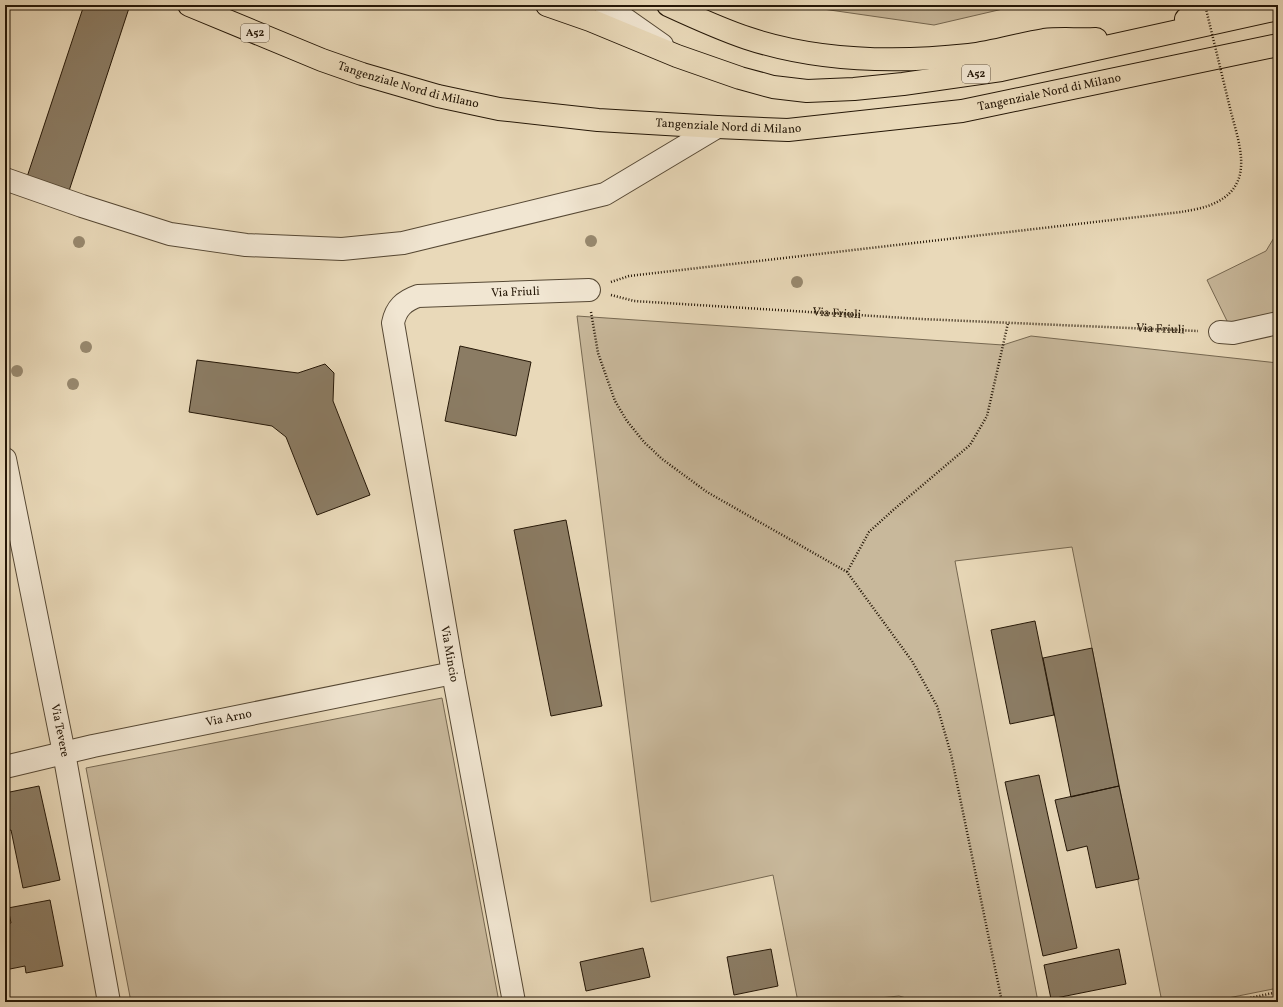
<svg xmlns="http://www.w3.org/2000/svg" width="1283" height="1007" font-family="Vollkorn,serif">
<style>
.green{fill:#c8b89b;stroke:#766851}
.building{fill:#8b7c64;stroke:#251707}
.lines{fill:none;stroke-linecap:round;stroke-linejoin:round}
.minor-casing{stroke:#564834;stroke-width:24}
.highway-casing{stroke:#251707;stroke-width:24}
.path{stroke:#251707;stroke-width:2.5;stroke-dasharray:1 2;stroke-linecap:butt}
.minor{stroke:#f1e6d2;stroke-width:22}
.highway{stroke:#e9d9b9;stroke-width:22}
.path-bridge{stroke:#251707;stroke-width:2.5;stroke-dasharray:1 2;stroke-linecap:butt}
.tree{fill:#98896f}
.labels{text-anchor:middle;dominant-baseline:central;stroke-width:3;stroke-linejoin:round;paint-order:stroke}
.shield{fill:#f1e6d2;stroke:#625544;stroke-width:1}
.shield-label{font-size:11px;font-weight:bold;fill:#251707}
.street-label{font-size:12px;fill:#251707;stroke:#f1e6d2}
</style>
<rect width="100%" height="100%" fill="#e9d9b9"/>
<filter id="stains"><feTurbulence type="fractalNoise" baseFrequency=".005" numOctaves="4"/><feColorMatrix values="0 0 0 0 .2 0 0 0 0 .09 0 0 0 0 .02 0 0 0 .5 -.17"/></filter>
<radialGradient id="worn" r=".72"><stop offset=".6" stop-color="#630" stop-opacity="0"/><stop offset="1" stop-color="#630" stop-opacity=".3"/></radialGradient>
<path class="green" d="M795 5H1020L934 25Z
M1278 231V312L1228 323 1207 280 1266 251Z
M577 316 1003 345 1031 336 1278 363V988L1208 1002H1162L1072 547 955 561 1038 1002H921L899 996 869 999 863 1002H798L773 875 651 902Z
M442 698 499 1002H131L86 768Z"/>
<path class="building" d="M84 5H130L67 197 25 183Z
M460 346 531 362 516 436 445 421Z
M197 360 298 373 325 364 334 373 333 401 370 495 317 515 286 437 272 426 189 412Z
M566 520 602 706 551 716 514 530Z
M1035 621 1054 715 1010 724 991 630Z
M1092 648 1119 786 1071 797 1043 658Z
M1039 775 1077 948 1043 956 1005 782Z
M39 786 60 880 23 888 11 830 5 831V793Z
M1119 786 1139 879 1096 888 1087 846 1067 851 1055 800Z
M50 900 63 966 26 973 25 966 5 970V924L11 923 8 908Z
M643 948 650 977 586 991 580 962Z
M771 949 778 986 734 995 727 957Z
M1119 949 1126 984 1051 999 1044 965Z"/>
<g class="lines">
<defs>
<g id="minor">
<path d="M605 5 662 45"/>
<path d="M5 179 82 206 170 234 246 245 342 249 403 243 605 194 717 127"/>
<path d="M1220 332 1233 333 1278 323"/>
<path id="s2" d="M5 459 64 753 109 1002"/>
<path id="s3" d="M5 767 93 746 453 673"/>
<path id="s4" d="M514 1002 453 673 393 323C396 308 404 301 418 296L589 290"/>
</g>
<g id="highway">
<path id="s5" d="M189 5 322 60 362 74 438 96 499 109 598 120 717 127 788 130 962 111 1278 45"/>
<path d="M547 5 590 20 677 56 740 78 773 87 807 91 854 89 903 84 1001 70 1278 9"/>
<path d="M668 5C694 17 720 29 747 38 819 62 895 63 969 55 995 52 1019 44 1044 40 1061 38 1079 40 1096 39"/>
<path d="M1186 19 1218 5"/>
</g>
</defs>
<use href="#minor" class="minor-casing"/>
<use href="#highway" class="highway-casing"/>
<g class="path">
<path d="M611 282 629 276 1181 212C1192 210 1206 208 1217 202 1256 182 1238 141 1230 108"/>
<path id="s1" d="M611 295 634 301 921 319 1198 331"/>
<path d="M591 312 598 353 615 401 627 421 644 442 662 459 707 492 847 572 912 661 937 706 951 754 1002 1002"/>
<path d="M847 572 869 532 892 511 970 445 987 416 1008 323"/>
<path d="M1230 1002 1278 992"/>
</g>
<use href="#minor" class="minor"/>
<use href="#highway" class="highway"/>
<path class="path-bridge" d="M1205 5 1230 108"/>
</g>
<g class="tree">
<circle cx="591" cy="241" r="6"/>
<circle cx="79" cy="242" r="6"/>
<circle cx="797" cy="282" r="6"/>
<circle cx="86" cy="347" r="6"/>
<circle cx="17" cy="371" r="6"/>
<circle cx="73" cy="384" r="6"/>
</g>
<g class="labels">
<g class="shield">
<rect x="241" y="24" width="28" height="18" rx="3"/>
<rect x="962" y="65" width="28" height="18" rx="3"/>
</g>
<g class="shield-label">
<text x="255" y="33">A52</text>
<text x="976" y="74">A52</text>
</g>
<g class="street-label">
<text stroke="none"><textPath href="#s5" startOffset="234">Tangenziale Nord di Milano</textPath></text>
<text stroke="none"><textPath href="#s5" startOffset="882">Tangenziale Nord di Milano</textPath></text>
<text stroke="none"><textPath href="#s5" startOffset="558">Tangenziale Nord di Milano</textPath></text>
<text stroke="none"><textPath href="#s4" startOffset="826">Via Friuli</textPath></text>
<text stroke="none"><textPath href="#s1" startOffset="227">Via Friuli</textPath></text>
<text stroke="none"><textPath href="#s1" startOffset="551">Via Friuli</textPath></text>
<text transform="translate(449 654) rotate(80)">Via Mincio</text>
<text stroke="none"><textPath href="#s3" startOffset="229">Via Arno</textPath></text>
<text stroke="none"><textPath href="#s2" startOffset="277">Via Tevere</textPath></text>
</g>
</g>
<rect width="1283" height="1007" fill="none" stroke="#e9d9b9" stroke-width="20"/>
<rect x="6" y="6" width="1271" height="995" fill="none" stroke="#251707" stroke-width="2"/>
<rect x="10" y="10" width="1263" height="987" fill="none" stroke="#251707"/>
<rect width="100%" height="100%" filter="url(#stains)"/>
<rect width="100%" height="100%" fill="url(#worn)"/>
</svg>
